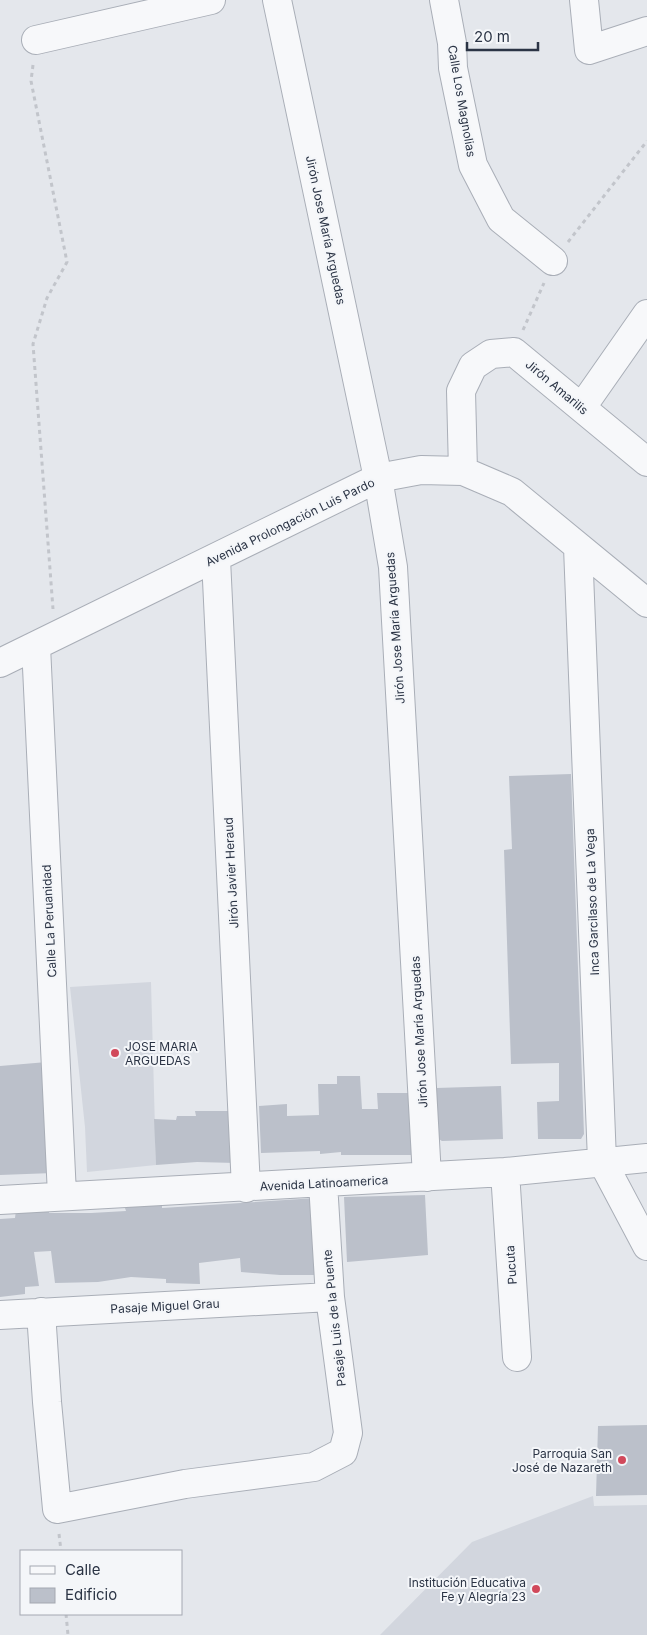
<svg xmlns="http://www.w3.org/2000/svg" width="647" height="1635" font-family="Inter,sans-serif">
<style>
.built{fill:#d2d6de}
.building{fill:#bbc0ca}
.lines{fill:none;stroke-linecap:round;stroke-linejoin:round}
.minor-casing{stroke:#a9aeb7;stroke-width:30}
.path{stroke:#c2c5cb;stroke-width:3;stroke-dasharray:4 4;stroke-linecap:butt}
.minor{stroke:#f7f8fa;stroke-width:28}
.poi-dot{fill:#d1495b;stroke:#f4f6f9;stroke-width:2}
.labels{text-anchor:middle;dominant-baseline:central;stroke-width:4;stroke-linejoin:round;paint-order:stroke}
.street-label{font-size:12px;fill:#2b3445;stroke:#f4f6f9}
.poi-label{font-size:12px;fill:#2b3445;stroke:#f4f6f9;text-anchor:end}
</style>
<rect width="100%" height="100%" fill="#e4e7ec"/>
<path class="built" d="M151 982 156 1165 87 1172 85 1127 70 987Z
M593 1496 594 1506 647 1505V1635H380L472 1542Z"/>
<path class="building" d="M571 774 584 1134 581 1139H538L537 1102 559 1101V1063L511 1064 504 850 512 849 509 776Z
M47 1062 53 1173 0 1175V1066Z
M337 1076H360L362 1109H378L377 1093H413L418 1155H341V1152L320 1154V1151L261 1153 259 1106 287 1104V1116L319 1115 318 1084H337Z
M501 1086 503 1139 442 1141 437 1138 436 1088Z
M195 1111H234L236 1163 197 1162 156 1165 154 1119 176 1120 177 1116H196Z
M425 1195 428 1255 347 1262 344 1197Z
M316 1198 323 1275H280L241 1272 240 1258 199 1263 200 1284 166 1283V1279L131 1277 98 1282 55 1283 51 1251 34 1252 39 1286 25 1287V1294L0 1297V1219L15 1218 16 1210 49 1211V1213H91L126 1211 124 1205 162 1203V1208Z
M647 1425V1495L596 1496 598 1426Z"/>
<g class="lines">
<defs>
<path id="minor" d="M277 0 378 478 393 567 427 1177
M444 0 452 43 453 68 473 165 501 219 553 261
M584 0 589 50 647 31
M36 40 211 0
M582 407 647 314
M463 471 461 391 473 366 491 354 514 352 647 462
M578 547 602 1161 647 1246
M216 559 246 1188
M36 646 62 1195
M0 663 378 478 421 470 463 471 512 492 647 603
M505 1172 517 1357
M0 1200 505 1172 647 1158
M41 1312 47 1402 57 1509 185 1484 314 1467 343 1452 348 1433 330 1297 323 1183
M0 1315 330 1297"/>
</defs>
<use href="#minor" class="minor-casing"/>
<path class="path" d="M33 65 31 81 67 262 47 298 33 344 53 609
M568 242 647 141
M523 330 544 283
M59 1534 61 1551
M66 1614 68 1635"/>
<use href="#minor" class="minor"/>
</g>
<g class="poi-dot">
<circle cx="115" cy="1053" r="5"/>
<circle cx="622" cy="1460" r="5"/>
<circle cx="536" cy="1589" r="5"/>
</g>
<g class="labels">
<g class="street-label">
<text transform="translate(462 101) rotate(80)">Calle Los Magnolias</text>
<text transform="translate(326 230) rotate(78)">Jirón Jose María Arguedas</text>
<text transform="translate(557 387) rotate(40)">Jirón Amarilis</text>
<text transform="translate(290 522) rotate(-26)">Avenida Prolongación Luis Pardo</text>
<text transform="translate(395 628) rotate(-94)">Jirón Jose María Arguedas</text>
<text transform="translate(231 873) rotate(-93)">Jirón Javier Heraud</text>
<text transform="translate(592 902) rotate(-92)">Inca Garcilaso de La Vega</text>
<text transform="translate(49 921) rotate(-93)">Calle La Peruanidad</text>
<text transform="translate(419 1032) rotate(-93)">Jirón Jose María Arguedas</text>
<text transform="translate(324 1183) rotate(-3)">Avenida Latinoamerica</text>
<text transform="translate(511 1265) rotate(-94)">Pucuta</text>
<text transform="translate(165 1306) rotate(-3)">Pasaje Miguel Grau</text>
<text transform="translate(334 1318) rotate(-96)">Pasaje Luis de la Puente</text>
</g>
<g class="poi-label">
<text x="125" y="1046" text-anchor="start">JOSE MARIA<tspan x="125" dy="14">ARGUEDAS</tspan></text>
<text x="612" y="1453">Parroquia San<tspan x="612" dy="14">José de Nazareth</tspan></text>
<text x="526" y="1582">Institución Educativa<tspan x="526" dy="14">Fe y Alegría 23</tspan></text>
</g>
</g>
<rect x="20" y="1550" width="162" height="65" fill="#f4f6f9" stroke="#a4a8b1"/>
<rect x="30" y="1566" width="25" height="8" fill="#f7f8fa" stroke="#a4a8b1"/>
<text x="65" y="1575" font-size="15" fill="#2b3445">Calle</text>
<rect x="30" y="1588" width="25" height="15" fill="#bbc0ca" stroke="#a4a8b1"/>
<text x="65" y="1600" font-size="15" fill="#2b3445">Edificio</text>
<path d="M467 42v8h71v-8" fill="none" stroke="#2b3445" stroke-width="2.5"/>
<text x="474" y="42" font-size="15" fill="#2b3445" stroke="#f4f6f9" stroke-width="4" paint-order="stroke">20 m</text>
</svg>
